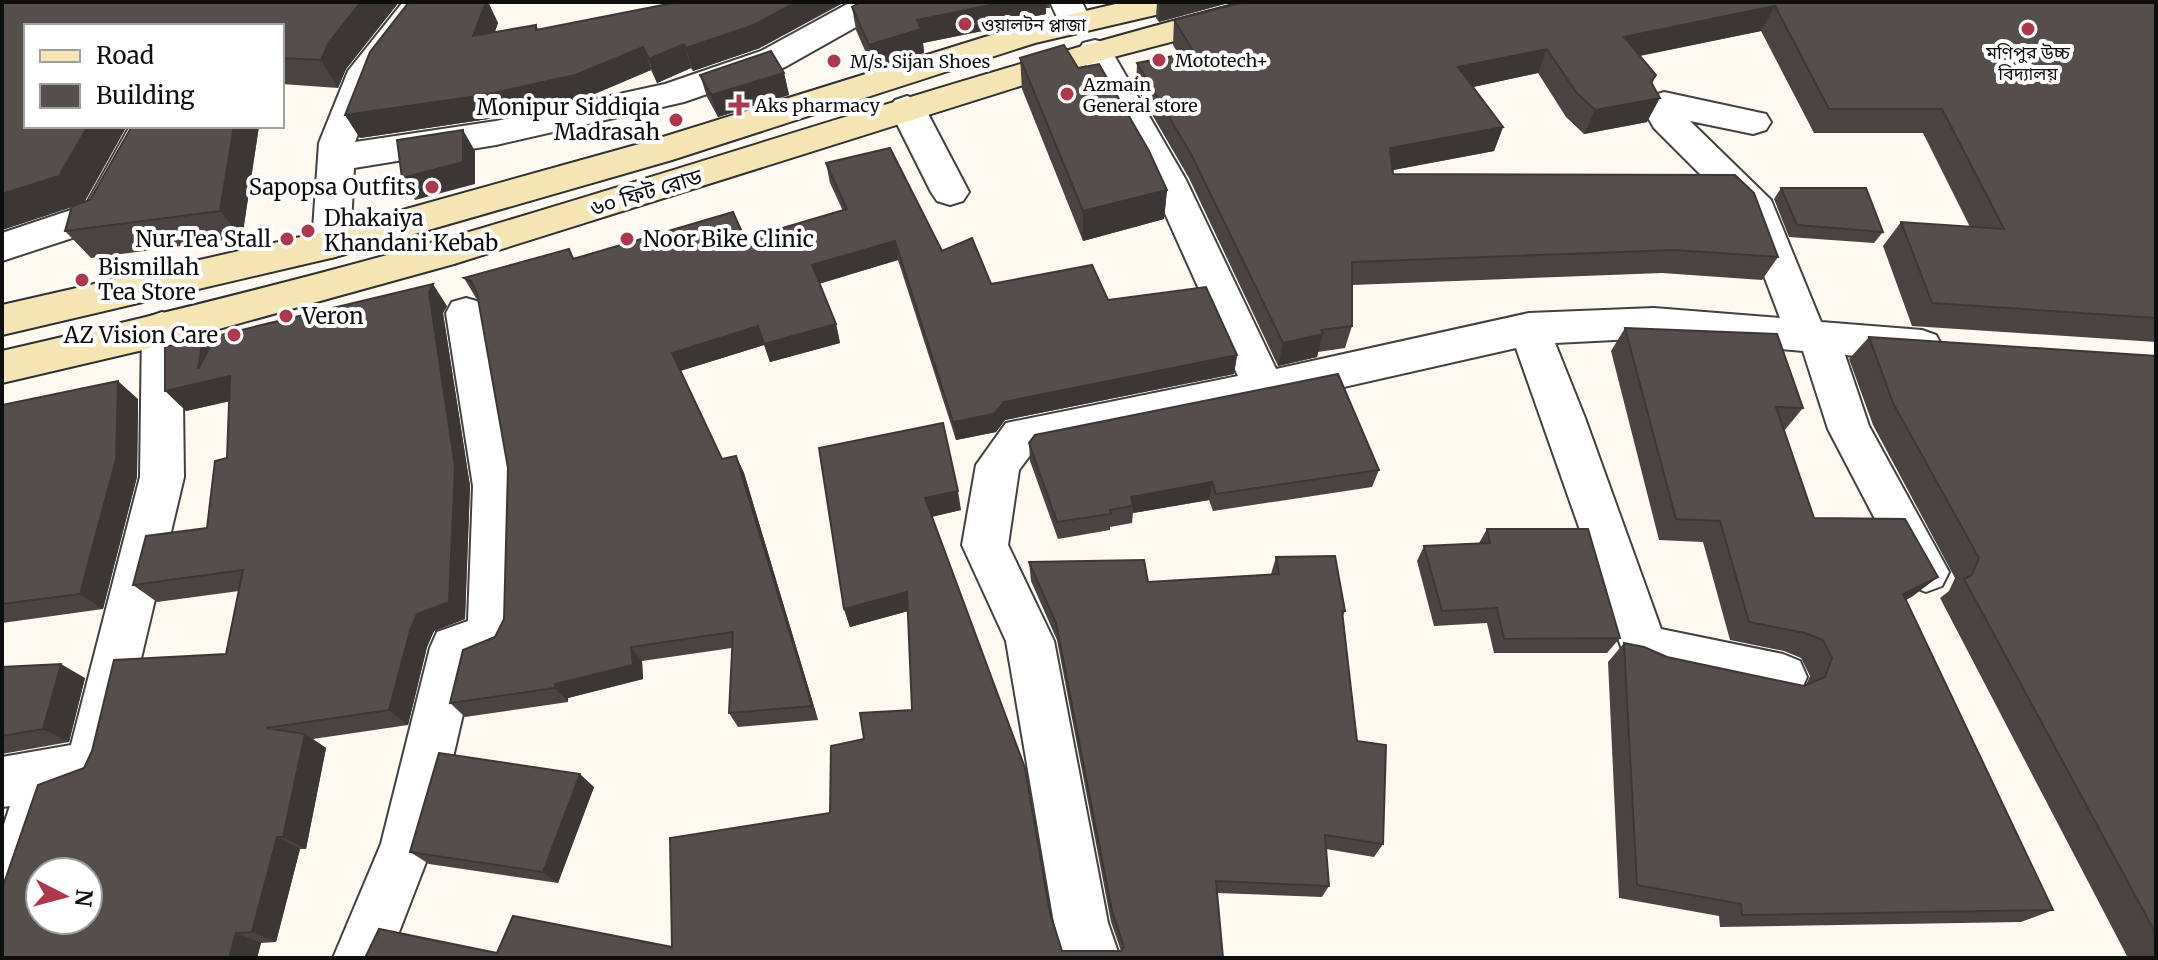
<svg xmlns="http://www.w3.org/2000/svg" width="2158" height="960" font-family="Merriweather,'Noto Sans Bengali',serif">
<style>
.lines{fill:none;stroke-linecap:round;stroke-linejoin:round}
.street-casing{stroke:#414141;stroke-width:4}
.secondary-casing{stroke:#303030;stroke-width:4}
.street{fill:#fff;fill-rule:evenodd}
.secondary{fill:#f5e5b4;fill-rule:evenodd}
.wall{fill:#4a4341}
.shaded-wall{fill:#3c3735}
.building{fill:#564e4c;stroke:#3c3735;stroke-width:2;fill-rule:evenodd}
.poi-dot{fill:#ad374d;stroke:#fff;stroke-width:3}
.labels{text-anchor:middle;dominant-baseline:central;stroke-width:8;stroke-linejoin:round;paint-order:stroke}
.far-poi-label{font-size:18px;fill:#0e0e0e;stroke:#fff;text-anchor:start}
.poi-label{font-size:22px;fill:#0e0e0e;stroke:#fff;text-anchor:end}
.street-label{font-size:22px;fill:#0e0e0e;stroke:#fff}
</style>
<rect width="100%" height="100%" fill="#fdf9f1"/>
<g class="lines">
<defs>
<path id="street" d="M403 2H436L381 74 355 142 496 121 665 84 761 51 851 2H892L888 9 785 67 684 102 496 145 354 168 350 244 345 254 331 258 317 254 312 244 319 143 348 71Z
M1050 2H1082L1092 23 1087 30 1075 33 1063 30Z
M1095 40 1107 43 1186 180 1276 369 1529 313 1654 308 1780 318 1741 215 1654 128 1642 107 1652 96 1664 92 1766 114 1771 122 1766 130 1753 134 1690 121 1771 200 1821 322 1922 330 1936 335 1942 346 1936 357 1922 362 1845 355 1869 426 1949 572 1942 586 1926 592 1910 586 1828 429 1803 351 1654 338 1555 343 1585 418 1661 629 1783 654 1800 661 1807 677 1800 693 1783 700 1650 672 1633 666 1625 658 1516 348 1264 405 1034 450 1019 470 1008 545 1054 641 1108 923 1120 958H1064L1054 923 1006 641 962 545 976 465 1006 423 1238 376 1150 180 1078 51 1083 43Z
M907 96 919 100 925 108 969 192 963 201 950 205 937 201 931 192 889 108 895 100Z
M130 126H166L112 225 2 261V233L86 205Z
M466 298 480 302 486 313 517 486 515 634 508 649 475 662 433 844 389 958H333L381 844 430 648 437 632 468 621 473 486 446 313 452 302Z
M162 312 176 317 182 328 184 477 116 764 109 781 65 796 21 928 2 936V830L10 806 2 807V757L71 745 140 477 142 328 148 317Z"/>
<path id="secondary" d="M1124 2 1181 3 1177 10 1035 43 672 160 331 258 2 335V305L331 230 650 141 1017 27Z
M1245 2H1301L1297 9 1106 59 454 264 143 350 2 383V351C154 316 305 279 455 236 719 159 979 70 1245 2Z"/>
</defs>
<use href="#street" class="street-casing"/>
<use href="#secondary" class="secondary-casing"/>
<use href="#street" class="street"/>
<use href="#secondary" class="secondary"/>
</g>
<path class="wall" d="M2 2H399L346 69 338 88 282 84V26H26L84 202 259 126 242 238 91 258 65 231 72 207 2 230Z
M409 2H488L498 23 495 32 536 25 538 29 760 48 693 71 691 68 657 83 651 70 585 98 495 118 360 138 345 115Z
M861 2H1049L1050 8H1046V14L1031 17V21L923 43 924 53 873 69 856 30 852 7Z
M1157 2H1232L1159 22 1156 18Z
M1244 2H2156V342L1912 326 1883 246 1901 222 1970 227 1923 133H1814L1761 31 1640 56 1652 84 1647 122 1584 134 1566 117 1538 73 1473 87 1503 127 1494 151 1392 170 1393 174 1778 257 1762 280 1662 273 1352 285V326L1345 348 1318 352 1317 357 1278 366 1189 178 1136 87 1137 63 1179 55 1173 45 1174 20Z
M1020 58 1078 68 1167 190 1164 219 1083 241 1022 89Z
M784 73 789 95 718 117 707 97 700 75Z
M826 163 942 251 991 284 1108 300 1237 355 1234 374 1005 420 996 432 956 440 898 260 819 284 836 324 840 343 770 362 764 345 680 371 722 459 736 456 744 473 818 720 738 727 729 713 732 648 642 661 643 679 568 698V702L465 717 450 703 495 637 504 619 508 468 478 299 476 298 464 278 569 249 574 258 745 239 843 211 830 183Z
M1781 188 1883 232 1874 243 1789 237 1774 199Z
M447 306 443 313 470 486 465 619 434 631 427 647 408 725 313 739 326 748 306 849H300L276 942 261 943 257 958 84 768 226 654 239 591 157 602 133 585 207 528 227 458 229 401 186 411 210 346Z
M1625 328 1803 408 1784 431 1814 518 1913 596 1906 600 2053 910 2021 922 1720 927 1719 916 1619 898 1608 662 1624 643 1667 657 1804 686 1806 685 1810 676 1801 658 1784 651 1730 640 1703 542 1659 540 1611 351Z
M1869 337 2156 356V958H2128L1940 598 1949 591 1955 578 1873 425 1849 359Z
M138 399 137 477 103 609 2 623V405Z
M1029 443 1379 470 1372 487 1213 511 1209 500 1133 513 1132 523 1110 527V530L1058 539 1030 461Z
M819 448 961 510 932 517 1062 951H1121L1111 922 1057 640 1031 581 1029 562 1148 582 1271 574 1276 557 1345 611 1343 616 1357 741 1383 844 1374 857 1326 849 1329 886 1322 897 1217 893 1223 958 497 953 672 947 830 813 864 739 912 710 908 611 850 627 844 609Z
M1487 529 1620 638 1607 653H1494L1487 623 1434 626 1417 561 1424 546 1479 543Z
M2 667 85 678 69 742 2 754Z
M594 787 558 883 429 864 410 852Z"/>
<path class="shaded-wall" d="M361 2H399L346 69 338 88 321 60 329 42Z
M486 2H488L498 23 484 59 473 36Z
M796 2H845L760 48 693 71 686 48Z
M1006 2H1046V14L1031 17V21L923 43 924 53 873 69 869 45 917 20Z
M1160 2H1232L1159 22Z
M1775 6 1761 31 1613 61 1624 37Z
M684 44 691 68 657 83 649 59Z
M643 47 651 70 585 98 495 118 360 138 345 115Z
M1547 49 1538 73 1450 92 1458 67Z
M784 73 789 95 718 117 711 95Z
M1656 75 1644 101 1660 98 1647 122 1584 134 1595 110 1651 82Z
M88 126H127L84 203 2 230V194Z
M234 126H259L242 238 220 211Z
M1503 127 1494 151 1383 172 1390 148Z
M463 130 475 151V184L415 200 402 178Z
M1167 190 1164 219 1083 241V211Z
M895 241 898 260 817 284 812 265Z
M433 284 447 306 443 313 470 486 465 619 434 631 427 647 408 725 389 710 410 631 417 614 429 292Z
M836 324 840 343 770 362 764 344Z
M758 326 764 345 680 371 672 353Z
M1323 334 1317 357 1278 366 1283 343Z
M203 338 223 359 249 397 186 411 165 391 198 369Z
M1237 355 1234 374 1005 420 996 432 956 440 953 422 1004 402Z
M118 381 138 399 137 477 103 609 80 594Z
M736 456 744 473 818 720 812 706Z
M1212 482 1209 500 1133 513V506L1131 497Z
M958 491 961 510 929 517 925 498Z
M1938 577 1913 596 1880 613 1903 594Z
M907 592 912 610 850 627 844 609Z
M631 647 642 661 643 679 568 698V702L555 688V684Z
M61 664 85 678 69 742 43 729Z
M305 734 326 748 306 849 283 837Z
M580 774 594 787 558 883 543 872Z
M277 837 300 849 276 942 252 932Z
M236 933 261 943 257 958H229Z"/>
<path class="building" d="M2 2H361L329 42 321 60 282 58V26H26V126H88L59 176 2 194Z
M409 2H486L473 36 536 25V30L678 2H796L754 25 686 48 684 44 649 59 643 47 575 75 484 95 345 115 370 52Z
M861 2H1006L917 20 921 29 869 45 852 7Z
M1244 2H2156V318L1932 303 1901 222 2004 229 1942 109H1829L1775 6 1624 37 1656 75 1651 82 1660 98 1595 110 1576 92 1547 49 1458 67 1503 127 1390 148 1393 174 1735 175 1754 193 1778 257 1675 250 1352 262V326L1321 330 1323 334 1283 343 1191 154 1137 63 1194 52 1174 20Z
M1064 45 1078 68 1099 64 1149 151 1167 190 1083 211 1020 58Z
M771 51 784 73 711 95 700 75Z
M132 126H234L220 211 65 231 72 206 90 200Z
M463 130V162L402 178 397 140Z
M890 148 942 251 972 238 991 284 1092 265 1108 300 1206 287 1237 355 1004 402 994 414 953 422 895 241 812 265 836 324 764 344 758 326 672 353 722 459 736 456 812 706 729 713 733 632 631 647 633 665 555 684V688L450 703 463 650 495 637 504 619 508 468 477 293 471 281 464 278 569 249 573 259 733 212 745 239 847 209 826 163Z
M1781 188H1866L1883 232 1797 225Z
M433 284 429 292 455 467 449 602 417 614 410 631 389 710 266 728 305 734 283 837H277L252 932 236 933 229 958H2V889L38 785 84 768 92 751 114 660 226 654 243 570 133 585 146 536 207 528 215 461 227 458 230 376 165 391V347L203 338 198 369 216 336ZM40 872H88V920H40Z
M1625 328 1777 334 1803 408 1776 407 1814 518 1905 519 1938 577 1903 594 2053 910 1742 915 1741 904 1637 885 1624 643 1644 647 1667 657 1804 686 1825 677 1832 658 1823 640 1805 633 1749 622 1720 521 1676 519Z
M1869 337 2156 356V934L1964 579 1972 575 1979 558 1893 403Z
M1338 374 1379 470 1216 494 1212 482 1131 497 1133 506 1110 510 1111 514 1057 522 1029 443 1035 435Z
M118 381 116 459 80 594 2 604V405Z
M943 423 958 491 925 498 1025 768 1050 913 1062 951H1121L1124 947 1112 911 1056 623 1029 562 1144 560 1148 582 1279 574 1276 557 1335 556 1345 611H1342L1357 741 1386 745 1383 844 1325 835 1329 886 1216 881 1223 958H365L379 929 497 953 513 916 672 947 670 838 830 813 831 746 864 739 860 713 912 710 907 592 844 609 819 448Z
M1487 529H1588L1620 638 1504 639 1497 608 1442 611 1424 546 1490 543Z
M61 664 43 729 2 736V667Z
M439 753 580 774 543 872 410 852Z"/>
<g class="poi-dot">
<circle cx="965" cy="24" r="8"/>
<circle cx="2028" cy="29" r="8"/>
<circle cx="1159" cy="60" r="8"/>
<circle cx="834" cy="61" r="8"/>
<circle cx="1067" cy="94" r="8"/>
<path d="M735 93h8v8h8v8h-8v8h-8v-8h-8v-8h8z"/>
<circle cx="676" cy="120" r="8"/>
<circle cx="432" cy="187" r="8"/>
<circle cx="308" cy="231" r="8"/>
<circle cx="287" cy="239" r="8"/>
<circle cx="627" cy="239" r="8"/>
<circle cx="82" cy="280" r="8"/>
<circle cx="286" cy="316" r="8"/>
<circle cx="234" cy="335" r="8"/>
</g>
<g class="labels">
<g class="far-poi-label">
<text x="981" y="24">ওয়ালটন প্লাজা</text>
<text x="2028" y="52" text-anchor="middle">মণিপুর উচ্চ<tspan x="2028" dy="21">বিদ্যালয়</tspan></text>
<text x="1175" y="60">Mototech+</text>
<text x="850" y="61">M/s. Sijan Shoes</text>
<text x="1083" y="84">Azmain<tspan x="1083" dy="21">General store</tspan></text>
<text x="755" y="105">Aks pharmacy</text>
</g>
<g class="poi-label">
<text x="660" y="107">Monipur Siddiqia<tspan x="660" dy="25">Madrasah</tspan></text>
<text x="416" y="187">Sapopsa Outfits</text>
<text x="324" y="218" text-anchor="start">Dhakaiya<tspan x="324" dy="25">Khandani Kebab</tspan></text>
<text x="271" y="239">Nur Tea Stall</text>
<text x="643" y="239" text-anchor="start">Noor Bike Clinic</text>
<text x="98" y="267" text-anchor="start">Bismillah<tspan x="98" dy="25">Tea Store</tspan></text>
<text x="302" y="316" text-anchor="start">Veron</text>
<text x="218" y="335">AZ Vision Care</text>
</g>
<g class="street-label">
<text transform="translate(646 192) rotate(-17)">৬০ ফিট রোড</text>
</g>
</g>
<rect width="2158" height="960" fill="none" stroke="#0e0e0e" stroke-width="8"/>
<rect x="24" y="24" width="260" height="104" fill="#ffffff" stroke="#9f9f9f" stroke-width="2"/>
<rect x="40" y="50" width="40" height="12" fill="#f5e5b4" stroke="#9f9f9f" stroke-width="2"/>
<text x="96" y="64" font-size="24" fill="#0e0e0e">Road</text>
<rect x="40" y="84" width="40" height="24" fill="#564e4c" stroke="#9f9f9f" stroke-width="2"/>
<text x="96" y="104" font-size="24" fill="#0e0e0e">Building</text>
<g transform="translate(64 896) rotate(96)"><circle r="38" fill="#ffffff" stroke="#9f9f9f" stroke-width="2"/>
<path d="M0-6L14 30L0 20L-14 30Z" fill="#ad374d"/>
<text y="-12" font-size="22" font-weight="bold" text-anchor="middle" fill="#0e0e0e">N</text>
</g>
</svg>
